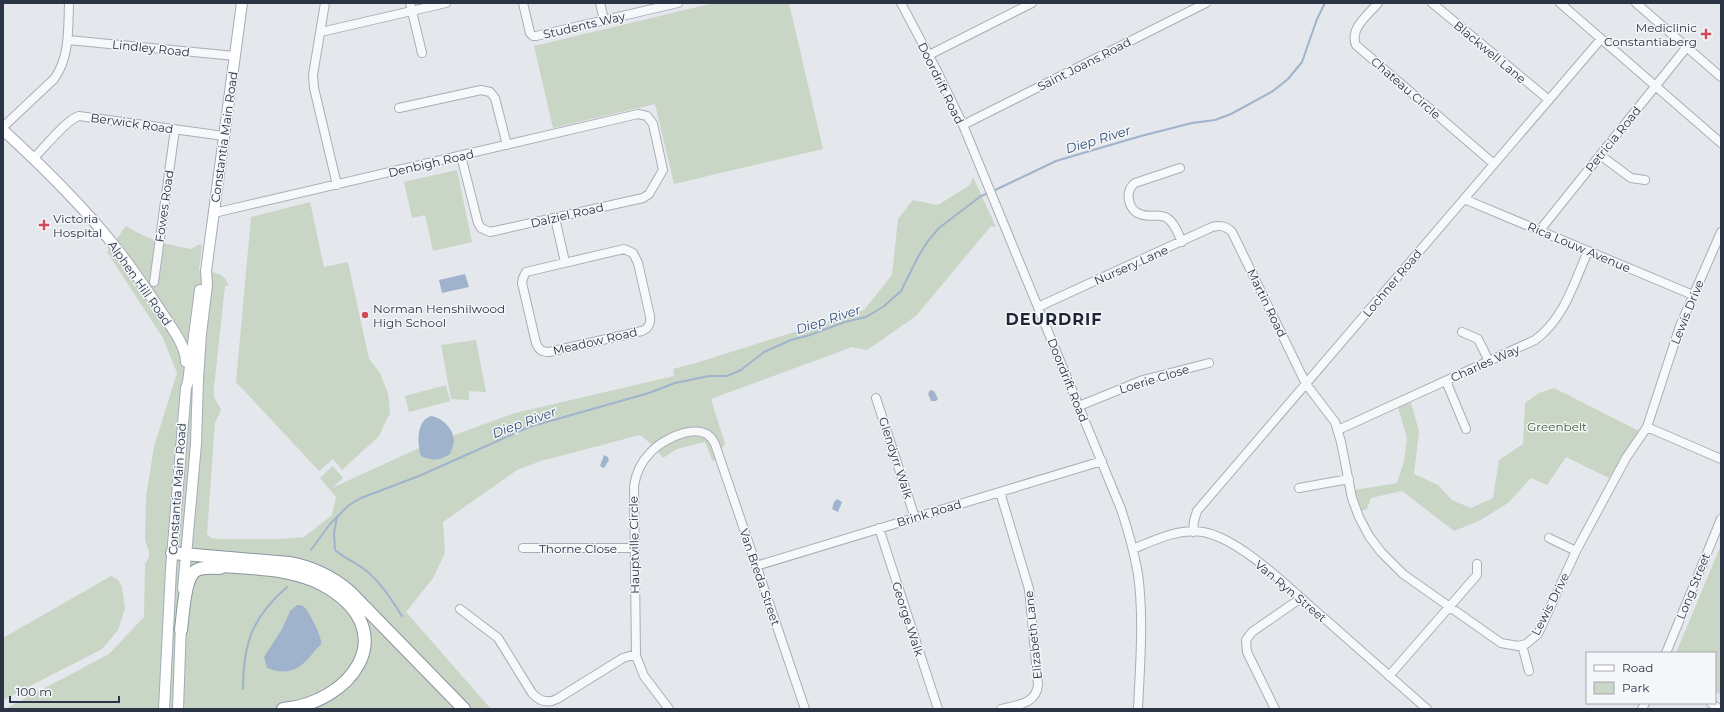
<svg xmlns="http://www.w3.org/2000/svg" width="1724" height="712" font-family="Montserrat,sans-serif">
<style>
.green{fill:#c9d6c5}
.water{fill:#9fb4cc}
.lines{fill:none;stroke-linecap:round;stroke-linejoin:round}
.stream{stroke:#9fb4cc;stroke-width:2}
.minor-casing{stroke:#a9aeb7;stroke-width:10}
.major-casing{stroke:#a3abb8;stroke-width:12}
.highway-casing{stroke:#8b94a3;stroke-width:14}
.minor{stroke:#f7f8fa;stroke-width:8}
.major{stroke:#fff;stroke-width:10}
.highway{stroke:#fff;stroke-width:12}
.poi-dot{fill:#d1495b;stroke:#f4f6f9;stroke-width:1.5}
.labels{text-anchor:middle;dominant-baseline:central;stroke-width:3;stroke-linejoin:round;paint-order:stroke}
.street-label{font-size:12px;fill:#2b3445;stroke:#f4f6f9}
.poi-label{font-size:12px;fill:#2b3445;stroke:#f4f6f9;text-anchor:start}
.park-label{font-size:12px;fill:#3f6138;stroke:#f4f6f9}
.water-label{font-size:13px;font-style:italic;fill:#34527a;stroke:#f4f6f9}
.district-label{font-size:16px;font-weight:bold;letter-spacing:1px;fill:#1d2536;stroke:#f4f6f9}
</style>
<rect width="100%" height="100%" fill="#e4e7ec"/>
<path class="green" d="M714 3H789L823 149 674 184 655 104 553 128 534 46Z
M457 170 472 242 433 251 425 215 412 218 404 182Z
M973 177 996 227 991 226 916 316 867 350 852 347 711 399 725 444 713 462 705 442 677 449 663 458 650 443 640 435 541 461 517 470 443 522 445 553 433 578 406 612 491 709H5L109 654 144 617 145 564 149 557V551L145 541 146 496 154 447 177 373 163 338 107 252 126 226C146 239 168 245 191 249L198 245H202L199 270C210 272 227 272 228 286H225L214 388V397L221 410 215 423 207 534 211 538 216 539H280L304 537 332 515 336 497 320 478 333 466 343 478 332 488 419 448 515 413 674 376 673 369 696 363 864 310 892 275 898 219 913 200 938 205 970 185Z
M310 202 324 267 348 262 369 359 380 373 388 393 390 413 379 436 342 470 333 459 319 471 236 382 251 217Z
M476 340 486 392 469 391V400L451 399 441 345Z
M446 385 450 401 409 412 405 396Z
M1554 388 1639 431 1609 478 1566 457 1547 485 1531 478 1508 503 1479 521 1454 531 1402 491 1371 498 1367 509 1361 511 1355 490 1397 483 1404 461 1407 438 1398 407 1411 403 1419 431 1414 474 1438 485 1452 500 1471 508 1493 498 1499 460 1523 444 1525 403 1539 393Z
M1721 545V695L1715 691V653H1676Z
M111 576 118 580 122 587 125 608 118 630 102 649 3 700V638Z"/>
<path class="water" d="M465 274 469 287 442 293 439 280Z
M930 390 934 391 938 399 936 401H931L928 394Z
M431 416C443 418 454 429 454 442 453 446 451 451 450 454 439 461 432 461 421 456 417 443 416 421 431 416Z
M604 455 608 457 609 460 604 468 600 466Z
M837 499 842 502 838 512 832 509 834 502Z
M297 605C299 605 301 605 303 606 308 609 323 638 321 644 319 647 315 650 313 653 300 670 288 676 267 668L264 657 282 629 290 611Z"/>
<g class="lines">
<path class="stream" d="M993 191 1056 161 1141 136 1192 123 1215 120 1231 114 1273 91 1288 79 1302 62 1317 19 1325 3
M337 517 334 533 335 550C344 558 355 562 364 569 380 581 391 599 402 616
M311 550 330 524 349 505 361 498 419 476 529 427 649 393 675 383 709 376H727L741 370 764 352 791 340 807 336 845 322 866 317 883 307 901 291 919 255 928 241 939 228 981 196 989 193
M243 689C243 644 252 617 287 587"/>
<defs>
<path id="minor" d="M325 3 313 75 314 88 337 185
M410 3 422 53
M523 3 530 33 533 36H536L678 3
M600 3 604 20
M901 3 936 69 963 125 1121 509C1128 530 1134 552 1138 574 1144 619 1140 664 1138 709
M1378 3C1368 15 1349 29 1356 45L1494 164
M1432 3 1549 100
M1560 3 1721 143
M1636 3 1721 77
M321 32 446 3
M68 40 235 56
M929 55 1032 3
M399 108 481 90 490 92 495 98 507 145
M963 125 1206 3
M3 127 54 79C70 57 68 29 69 3
M1600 155 1631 178 1645 180
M33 159C43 149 67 119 79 116L224 136
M1180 168 1135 183C1124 191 1128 210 1140 214 1148 218 1159 213 1167 218 1175 223 1178 234 1182 242
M1464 199 1693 295
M214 213 638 114 647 116 653 124 663 170 649 194 643 198 490 232 481 228 478 223 461 156
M555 218 565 262
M1540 230 1686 48
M624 249 633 253 638 263 650 316C651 324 649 328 642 331L549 352C542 352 539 350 536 343L522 283 523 278 526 272Z
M154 282 175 129
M1038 307 1212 227C1221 225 1226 226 1232 232L1306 384 1335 422 1341 442 1352 498 1359 517 1369 536 1381 552 1403 574 1501 643 1518 646 1526 644 1538 634 1576 551 1626 458 1647 427 1680 326 1721 232
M1462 332 1478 339 1489 361
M1446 381 1466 429
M876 398 915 518
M1079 406 1143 380 1209 363
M1647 427 1721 459
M1338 430 1535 340C1564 319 1574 283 1588 251
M1299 488 1349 479
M1000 492 1029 589 1038 684C1037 704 1017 705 1001 709
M879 528 938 709
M1193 532 1194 521 1197 511 1601 39
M1549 538 1576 551
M523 548H634
M1133 549C1155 540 1178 528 1203 532 1242 539 1294 593 1325 619 1359 649 1393 679 1427 709
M756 566 1102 461
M460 609 498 638 532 693C539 701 547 704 557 699L623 658 636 654
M1522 645 1529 671
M1666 653 1721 519
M1389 676 1477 575V564
M1711 703 1719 709
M669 709 644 676 636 656 634 486C636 473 641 462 650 453 663 438 704 418 715 444L805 709
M1275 709 1247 652 1246 640 1252 632 1301 598
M1642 709 1645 703"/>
<path id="major" d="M3 130C41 165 80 203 113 244 132 267 149 293 166 319 174 331 186 347 186 362
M183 589 196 444 198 379 201 334 207 285 206 271 242 3
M164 709 171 569 186 388 188 382 200 290
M178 709 181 623"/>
<path id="highway" d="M172 553 289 563C312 567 331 576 349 591L464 709
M212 565C251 569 297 567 330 589 402 635 350 703 283 709
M181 630C183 616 184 579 195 571 203 566 212 568 220 568"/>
</defs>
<use href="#minor" class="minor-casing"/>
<use href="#major" class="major-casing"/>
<use href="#highway" class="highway-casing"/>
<use href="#minor" class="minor"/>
<use href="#major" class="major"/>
<use href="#highway" class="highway"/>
</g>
<g class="poi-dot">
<path d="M1704 28h4v4h4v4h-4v4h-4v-4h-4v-4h4z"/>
<path d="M42 219h4v4h4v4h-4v4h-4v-4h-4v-4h4z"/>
<circle cx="365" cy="315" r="4"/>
</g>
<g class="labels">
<g class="street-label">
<text transform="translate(584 25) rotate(-13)">Students Way</text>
<text transform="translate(151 48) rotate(6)">Lindley Road</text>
<text transform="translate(1490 52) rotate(40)">Blackwell Lane</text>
<text transform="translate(1084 64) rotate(-27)">Saint Joans Road</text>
<text transform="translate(941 83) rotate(64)">Doordrift Road</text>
<text transform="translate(1406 88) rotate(41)">Chateau Circle</text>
<text transform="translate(132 123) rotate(8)">Berwick Road</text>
<text transform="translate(224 137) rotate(-82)">Constantia Main Road</text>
<text transform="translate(1613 139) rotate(-51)">Petricia Road</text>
<text transform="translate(431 163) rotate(-13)">Denbigh Road</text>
<text transform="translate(164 206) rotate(-82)">Fowes Road</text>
<text transform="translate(567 215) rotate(-13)">Dalziel Road</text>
<text transform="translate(1579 247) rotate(23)">Rica Louw Avenue</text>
<text transform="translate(1131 265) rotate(-24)">Nursery Lane</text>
<text transform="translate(140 283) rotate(55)">Alphen Hill Road</text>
<text transform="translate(1392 283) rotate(-50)">Lochner Road</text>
<text transform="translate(1267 303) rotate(64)">Martin Road</text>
<text transform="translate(1687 312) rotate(-68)">Lewis Drive</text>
<text transform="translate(595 341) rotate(-13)">Meadow Road</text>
<text transform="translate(1485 363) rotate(-24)">Charles Way</text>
<text transform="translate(1154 379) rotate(-17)">Loerie Close</text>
<text transform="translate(1068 380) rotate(68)">Doordrift Road</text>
<text transform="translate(896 458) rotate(72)">Glendyrr Walk</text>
<text transform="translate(177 489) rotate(-86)">Constantia Main Road</text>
<text transform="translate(929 513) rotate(-17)">Brink Road</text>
<text transform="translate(634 545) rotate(-91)">Hauptville Circle</text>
<text x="578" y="548">Thorne Close</text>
<text transform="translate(760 577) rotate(71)">Van Breda Street</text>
<text transform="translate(1693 586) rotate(-68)">Long Street</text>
<text transform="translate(1291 591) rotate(40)">Van Ryn Street</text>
<text transform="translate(1550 604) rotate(-63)">Lewis Drive</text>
<text transform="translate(908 619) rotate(72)">George Walk</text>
<text transform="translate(1033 635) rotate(-96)">Elizabeth Lane</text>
</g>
<g class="poi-label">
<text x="1697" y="27" text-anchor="end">Mediclinic<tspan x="1697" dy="14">Constantiaberg</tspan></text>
<text x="53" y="218">Victoria<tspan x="53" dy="14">Hospital</tspan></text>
<text x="373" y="308">Norman Henshilwood<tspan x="373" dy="14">High School</tspan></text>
</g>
<g class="park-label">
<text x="1557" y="426">Greenbelt</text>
</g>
<g class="water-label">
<text transform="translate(1098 139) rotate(-17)">Diep River</text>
<text transform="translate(828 319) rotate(-18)">Diep River</text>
<text transform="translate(524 422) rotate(-20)">Diep River</text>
</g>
<g class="district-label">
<text x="1054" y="319">DEURDRIF</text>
</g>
</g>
<rect width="1724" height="712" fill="none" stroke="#2b3445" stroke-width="8"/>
<rect x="1586" y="652" width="130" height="52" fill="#f4f6f9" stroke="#a4a8b1"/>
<rect x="1594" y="665" width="20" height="6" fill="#ffffff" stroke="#a4a8b1"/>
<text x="1622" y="672" font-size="12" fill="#2b3445">Road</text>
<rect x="1594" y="682" width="20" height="12" fill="#c9d6c5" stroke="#a4a8b1"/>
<text x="1622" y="692" font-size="12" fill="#2b3445">Park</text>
<path d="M10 696v6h109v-6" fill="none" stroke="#2b3445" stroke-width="2"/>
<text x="16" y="696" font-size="12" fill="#2b3445" stroke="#f4f6f9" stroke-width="3" paint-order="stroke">100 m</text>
</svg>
